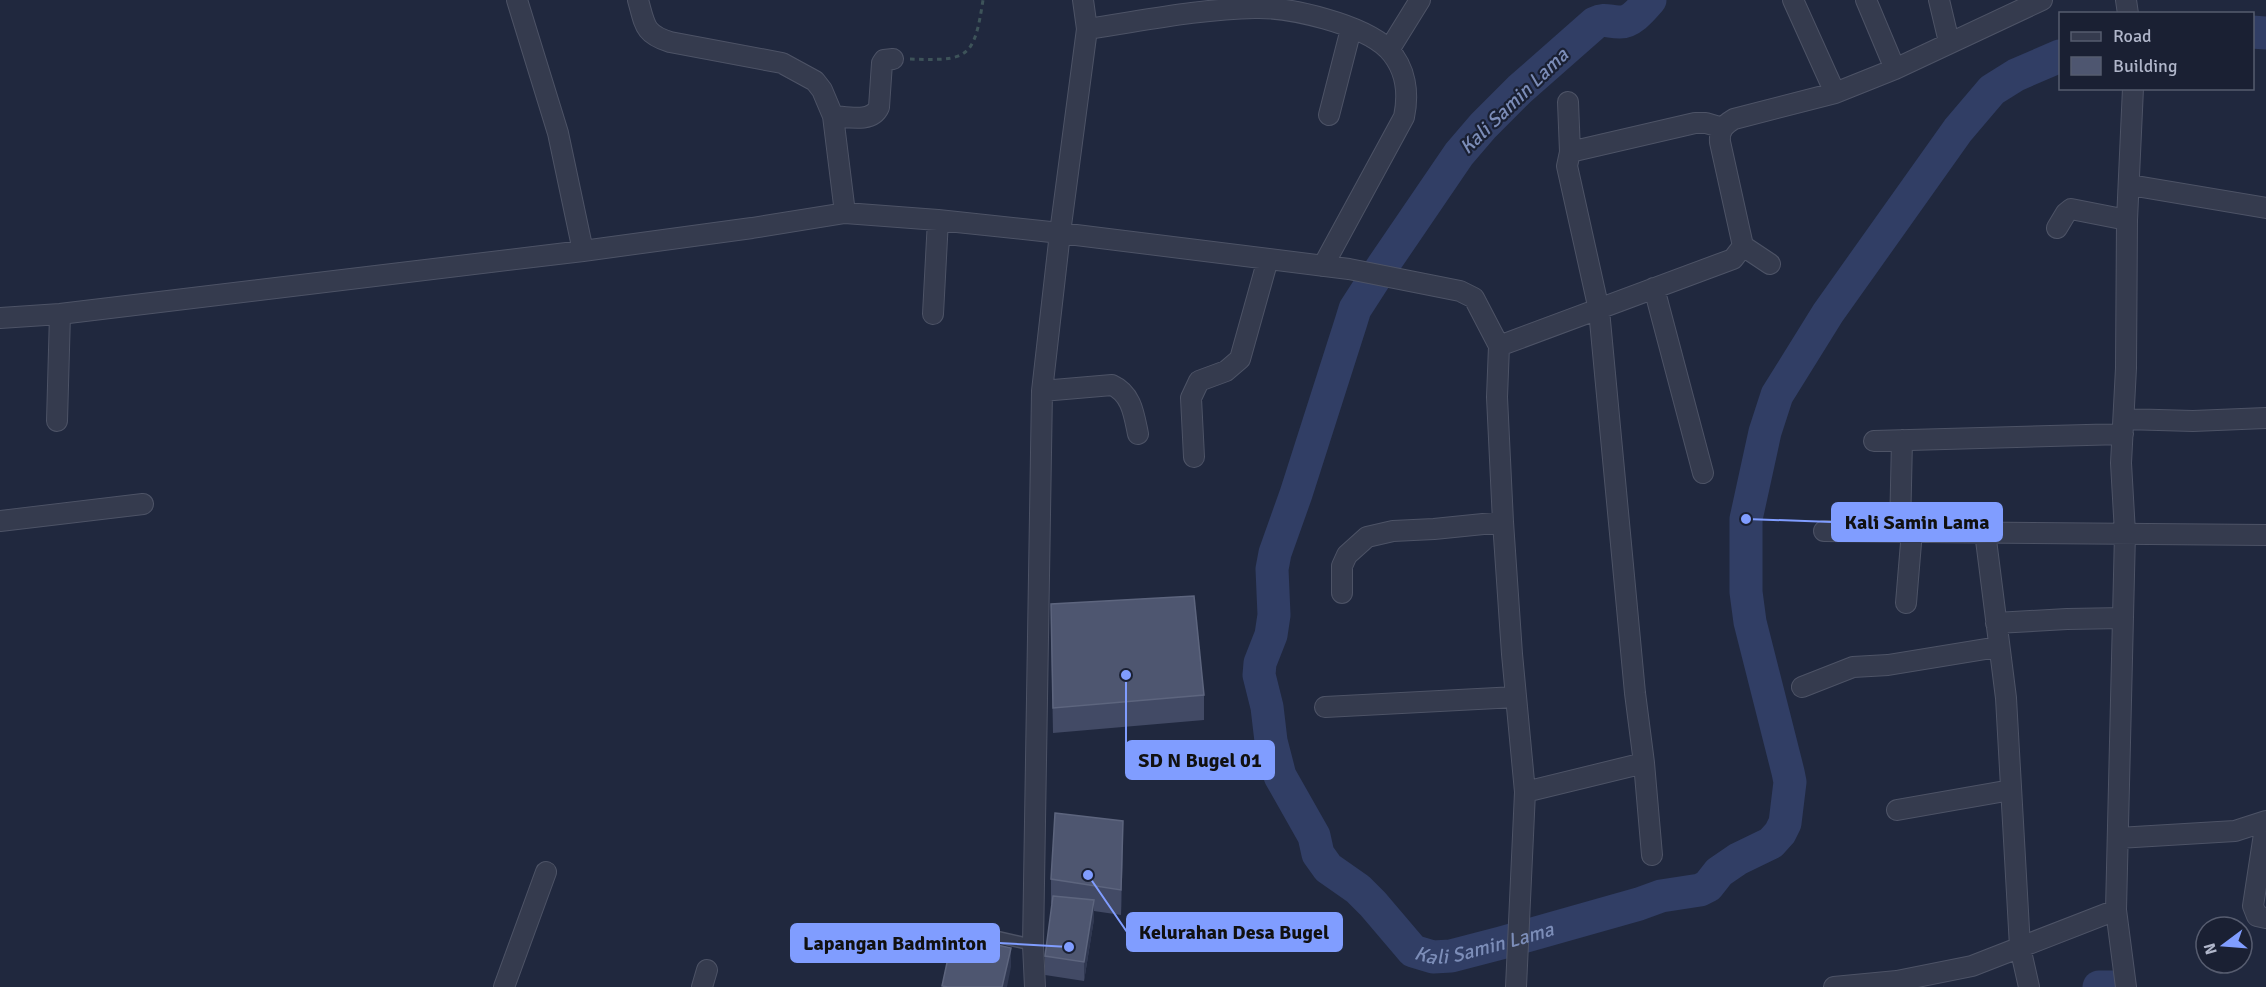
<svg xmlns="http://www.w3.org/2000/svg" width="2266" height="987" font-family="Signika,sans-serif">
<style>
.lines{fill:none;stroke-linecap:round;stroke-linejoin:round}
.river{stroke:#313e65;stroke-width:33}
.lane-casing{stroke:#4d5366;stroke-width:13}
.street-casing{stroke:#4d5366;stroke-width:22}
.path{stroke:#3d5359;stroke-width:3;stroke-dasharray:4.5 4.5;stroke-linecap:butt}
.lane{stroke:#353b4e;stroke-width:10}
.street{stroke:#353b4e;stroke-width:20}
.wall{fill:#424a65}
.shaded-wall{fill:#303851}
.building{fill:#4e5670;stroke:#5d657e;stroke-width:1.5}
.labels{text-anchor:middle;dominant-baseline:central;stroke-width:4.5;stroke-linejoin:round;paint-order:stroke}
.water-label{font-size:20px;font-style:italic;fill:#7c8db8;stroke:#1a2033}
.leader{fill:none;stroke:#809dff;stroke-width:2}
.callout-dot{fill:#809dff;stroke:#1a2033;stroke-width:2}
.callout{fill:#809dff;stroke:#809dff;stroke-width:2}
.callout-label{font-size:20px;text-anchor:middle;font-weight:bold;fill:#111}
</style>
<rect width="100%" height="100%" fill="#20283e"/>
<g class="lines">
<g class="river">
<path id="s1" d="M1650 0C1643 8 1631 23 1619 22 1609 22 1605 18 1595 23L1520 89 1483 126 1459 154 1384 264 1355 309 1351 322 1296 494 1275 553 1272 569 1274 615 1271 635 1260 663 1259 675 1267 707 1271 741 1280 776 1314 836 1318 854 1328 868 1358 889 1373 904 1413 951 1433 957 1451 956 1501 943 1639 904 1661 896 1700 890 1708 886 1719 872 1738 859 1771 843 1780 833 1785 823 1790 782 1788 772 1750 622 1746 592V519L1765 432 1777 395 1828 313 1958 130 1992 90 2016 75 2060 56"/>
<path d="M2252 32 2266 33"/>
<path d="M2099 987H2118"/>
</g>
<defs>
<path id="lane" d="M941 934H985L1033 945"/>
<path id="street" d="M517 0 558 133 583 251
M638 0C645 25 644 34 670 42L782 63 815 81 822 90 833 116 845 213
M1793 0 1835 93
M1866 0 1895 69
M1939 0 1949 42
M2126 0 2128 14
M1087 29C1142 21 1199 9 1255 8 1290 7 1362 24 1388 49 1406 68 1409 93 1404 117L1323 266
M1389 50 1420 0
M1329 115 1351 29
M833 116C848 117 872 123 879 107L882 63 884 60 893 59
M1570 152 1695 123H1706L1723 128
M2130 185 2266 208
M2057 228 2066 213 2071 209 2127 220
M1743 246 1770 264
M1654 288 1703 473
M933 314 938 220
M0 318 60 314 583 251 752 228 845 213 938 220 1060 233 1349 269 1460 291 1474 298 1499 346
M1042 391 1112 385C1132 394 1134 415 1138 434
M2124 419 2193 421 2266 418
M57 421 60 314
M1874 441 2123 434
M1194 457 1191 398 1199 381 1226 371 1240 359 1268 259
M0 521 143 504
M1824 531 2266 535
M1900 531 1902 440
M1985 532 2006 698 2020 947 2029 987
M1342 593V566L1347 555 1367 537 1393 531 1434 529 1503 522
M1906 603 1912 531
M1996 623 2067 619 2123 618
M1802 687 1853 667 1888 665 1998 647
M1325 707 1516 697
M1644 763 1652 855
M1525 792 1644 763 1635 693 1599 310 1567 166 1570 152 1568 102
M1897 810 2011 790
M2266 821 2253 906 2257 916 2266 918
M2118 838 2235 831 2266 821
M504 987 546 872
M702 987 707 970
M1035 987 1033 945 1042 391 1060 233 1087 29 1083 0
M1516 987 1525 792 1512 654 1503 522 1497 397 1499 346 1733 259 1743 246 1720 142C1719 130 1724 125 1734 119L1835 93 1895 69 2042 0
M1834 987 1897 981 1972 966 2116 910
M2126 987 2116 910 2125 533 2121 463 2126 368 2127 220 2133 88"/>
</defs>
<use href="#lane" class="lane-casing"/>
<use href="#street" class="street-casing"/>
<path class="path" d="M910 59C968 61 974 59 983 0"/>
<use href="#lane" class="lane"/>
<use href="#street" class="street"/>
</g>
<path class="wall" d="M1051 629 1204 695V720L1053 733Z
M1123 846 1121 915 1094 911V919L1084 981 1045 975V956L1052 904H1051V879Z"/>
<path class="shaded-wall" d="M1123 821V846L1121 915V890Z
M1094 900V919L1084 981V962Z
M1011 948V967L1007 987H1002Z"/>
<path class="building" d="M1194 596 1204 695 1053 708 1051 604Z
M1055 813 1123 821 1121 890 1051 879Z
M1053 896 1094 900 1084 962 1045 956Z
M953 935 1011 948 1002 987H948L942 986Z"/>
<g class="labels">
<g class="water-label">
<text transform="translate(1514 101) rotate(-44)">Kali Samin Lama</text>
<text stroke="none"><textPath href="#s1" startOffset="1222">Kali Samin Lama</textPath></text>
</g>
</g>
<path class="leader" d="M1746 519L1832 522M1126 675L1126 760M1088 875L1127 932M1069 947L999 943"/>
<g class="callout-dot">
<circle cx="1746" cy="519" r="6"/>
<circle cx="1126" cy="675" r="6"/>
<circle cx="1088" cy="875" r="6"/>
<circle cx="1069" cy="947" r="6"/>
</g>
<g class="callout">
<rect x="1832" y="503" width="170" height="38" rx="6"/>
<rect x="1126" y="741" width="148" height="38" rx="6"/>
<rect x="1127" y="913" width="215" height="38" rx="6"/>
<rect x="791" y="924" width="208" height="38" rx="6"/>
</g>
<g class="callout-label">
<text x="1917" y="529">Kali Samin Lama</text>
<text x="1200" y="767">SD N Bugel 01</text>
<text x="1234" y="939">Kelurahan Desa Bugel</text>
<text x="895" y="950">Lapangan Badminton</text>
</g>
<rect x="2059" y="12" width="195" height="78" fill="#1a2033" stroke="#565c6f" stroke-width="1.5"/>
<rect x="2071" y="32" width="30" height="9" fill="#353b4e" stroke="#565c6f" stroke-width="1.5"/>
<text x="2113" y="42" font-size="18" fill="#b0b6ca">Road</text>
<rect x="2071" y="57" width="30" height="18" fill="#4e5670" stroke="#565c6f" stroke-width="1.5"/>
<text x="2113" y="72" font-size="18" fill="#b0b6ca">Building</text>
<g transform="translate(2224 945) rotate(254)"><circle r="28" fill="#1a2033" stroke="#565c6f" stroke-width="1.5"/>
<path d="M0-4.5L10 22L0 15L-10 22Z" fill="#809dff"/>
<text y="-9" font-size="16" font-weight="bold" text-anchor="middle" fill="#b0b6ca">N</text>
</g>
</svg>
